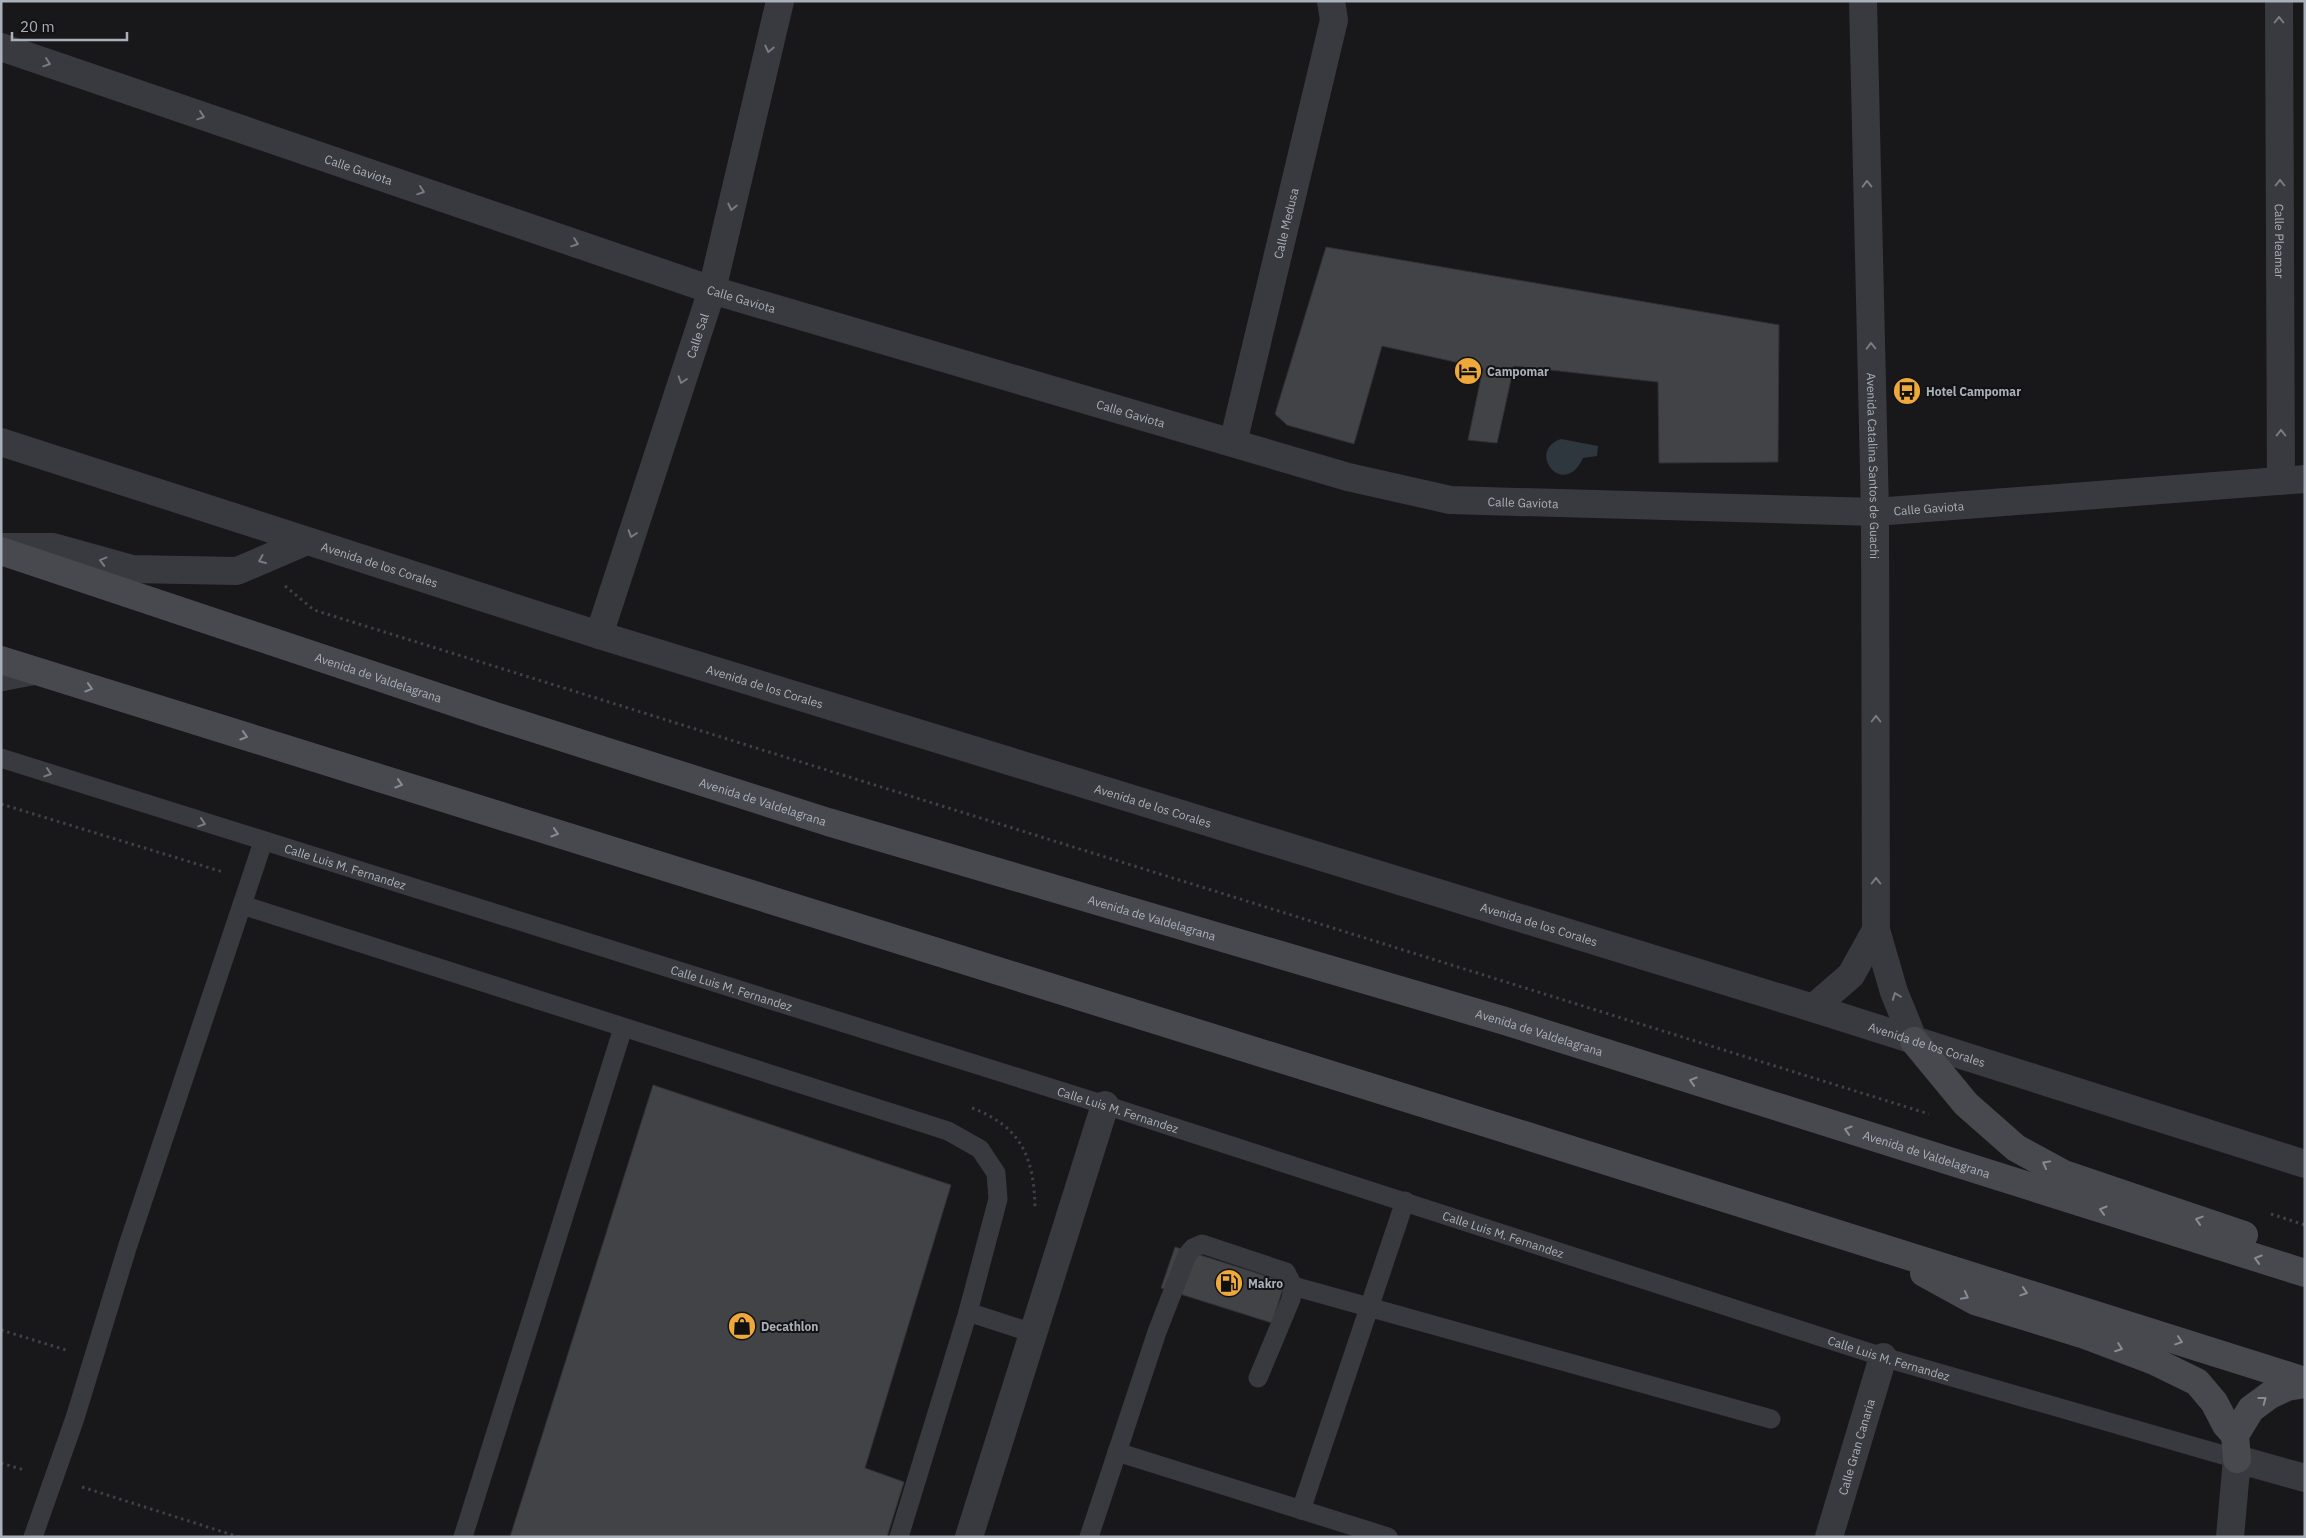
<svg xmlns="http://www.w3.org/2000/svg" width="2306" height="1538" font-family="'IBM Plex Sans',sans-serif">
<style>
.water{fill:#2e373e}
.building{fill:#424347;stroke:#323236}
.lines{fill:none;stroke-linecap:round;stroke-linejoin:round}
.path{stroke:#3f4146;stroke-width:3;stroke-dasharray:2.5 4;stroke-linecap:butt}
.lane{stroke:#393a3f;stroke-width:19}
.street{stroke:#393a3f;stroke-width:28}
.secondary{stroke:#47494f;stroke-width:28}
.oneway{stroke:#777b82}
.oneway2{stroke:#878c94}
.labels{text-anchor:middle;dominant-baseline:central;stroke-width:4;stroke-linejoin:round;paint-order:stroke}
.street-label{font-size:12px;fill:#aab0b9;stroke:#131315}
.poi-label{font-size:12px;font-weight:bold;fill:#aab0b9;stroke:#131315;text-anchor:start}
</style>
<rect width="100%" height="100%" fill="#18181a"/>
<path class="water" d="M1561 439 1598 446 1597 456 1583 458C1564 500 1525 451 1561 439Z"/>
<path class="building" d="M1326 247 1779 325 1778 462 1659 463 1658 382 1514 366 1497 443 1468 440 1483 368 1382 346 1354 444 1287 425 1275 414Z
M653 1085 951 1185 865 1468 904 1482 887 1537H510Z
M1175 1247 1285 1282 1272 1323 1161 1288Z"/>
<g class="lines">
<path class="path" d="M285 586 314 610 1929 1114
M1 804 223 872
M972 1108C1022 1127 1034 1158 1035 1208
M2271 1214 2305 1225
M1 1330 66 1350
M1 1463 24 1470
M82 1487 239 1537"/>
<g class="lane">
<path d="M1 682 42 674"/>
<path id="s1" d="M1 758 1105 1105 1883 1357 2237 1459"/>
<path d="M242 905 948 1131 980 1149 996 1173 998 1199 968 1312 899 1537"/>
<path d="M968 1312 1033 1333"/>
<path d="M1258 1378 1291 1299 1293 1286 1771 1419"/>
<path d="M1117 1452 1388 1537"/>
<path d="M1301 1510 1405 1201"/>
<path d="M33 1537 75 1418 128 1245 263 842"/>
<path d="M463 1537 623 1028"/>
<path d="M1089 1537 1157 1332 1187 1255 1193 1248 1202 1244 1286 1272 1293 1286"/>
</g>
<g class="street">
<path id="s2" d="M1863 1 1875 512 1876 930 1894 992 1914 1041"/>
<path id="s3" d="M2279 1 2281 481"/>
<path id="s4" d="M1 47 712 290 1348 477 1450 500 1875 512 2305 479"/>
<path id="s5" d="M1 442 599 635 1813 1008 2305 1164"/>
<path id="s6" d="M1233 443 1334 20 1331 1"/>
<path d="M1 547H53L132 569 237 571 307 541"/>
<path id="s7" d="M599 635 712 290 780 1"/>
<path d="M1813 1008 1851 975 1876 930"/>
<path d="M969 1537 1105 1105"/>
<path id="s8" d="M1829 1537 1883 1357"/>
<path d="M2230 1537 2237 1459 2305 1478"/>
</g>
<g class="secondary">
<path id="s9" d="M1 551 495 716 828 822 1505 1021 2305 1273"/>
<path d="M1 660 1489 1124 2305 1381"/>
<path d="M1914 1041 1966 1104 2016 1148 2064 1174 2244 1235"/>
<path d="M1924 1273 1975 1301 2082 1334 2154 1361 2197 1382 2214 1402 2226 1425 2235 1435"/>
<path d="M2237 1459 2235 1435 2251 1409 2270 1395 2287 1387 2305 1384"/>
</g>
</g>
<defs><path id="oneway-chevron" d="M-2-3.5L2.5 0L-2 3.5" fill="none" stroke-width="1.6" stroke-linecap="round" stroke-linejoin="round" transform="scale(1.25)"/></defs>
<g class="oneway">
<use href="#oneway-chevron" transform="translate(2279 20) rotate(-90)"/>
<use href="#oneway-chevron" transform="translate(769 49) rotate(103)"/>
<use href="#oneway-chevron" transform="translate(47 63) rotate(19)"/>
<use href="#oneway-chevron" transform="translate(201 116) rotate(19)"/>
<use href="#oneway-chevron" transform="translate(2280 183) rotate(-90)"/>
<use href="#oneway-chevron" transform="translate(1867 184) rotate(-91)"/>
<use href="#oneway-chevron" transform="translate(421 191) rotate(19)"/>
<use href="#oneway-chevron" transform="translate(732 207) rotate(103)"/>
<use href="#oneway-chevron" transform="translate(575 243) rotate(19)"/>
<use href="#oneway-chevron" transform="translate(1871 346) rotate(-91)"/>
<use href="#oneway-chevron" transform="translate(682 380) rotate(108)"/>
<use href="#oneway-chevron" transform="translate(2281 433) rotate(-90)"/>
<use href="#oneway-chevron" transform="translate(632 534) rotate(108)"/>
<use href="#oneway-chevron" transform="translate(262 560) rotate(157)"/>
<use href="#oneway-chevron" transform="translate(103 561) rotate(-165)"/>
<use href="#oneway-chevron" transform="translate(1876 719) rotate(-90)"/>
<use href="#oneway-chevron" transform="translate(48 773) rotate(18)"/>
<use href="#oneway-chevron" transform="translate(202 823) rotate(18)"/>
<use href="#oneway-chevron" transform="translate(1876 881) rotate(-90)"/>
<use href="#oneway-chevron" transform="translate(1896 996) rotate(-111)"/>
</g>
<g class="oneway2">
<use href="#oneway-chevron" transform="translate(89 688) rotate(17)"/>
<use href="#oneway-chevron" transform="translate(244 736) rotate(17)"/>
<use href="#oneway-chevron" transform="translate(399 784) rotate(17)"/>
<use href="#oneway-chevron" transform="translate(555 833) rotate(17)"/>
<use href="#oneway-chevron" transform="translate(1693 1081) rotate(-163)"/>
<use href="#oneway-chevron" transform="translate(1848 1130) rotate(-163)"/>
<use href="#oneway-chevron" transform="translate(2046 1164) rotate(-151)"/>
<use href="#oneway-chevron" transform="translate(2103 1210) rotate(-163)"/>
<use href="#oneway-chevron" transform="translate(2199 1220) rotate(-162)"/>
<use href="#oneway-chevron" transform="translate(2258 1259) rotate(-163)"/>
<use href="#oneway-chevron" transform="translate(2024 1292) rotate(18)"/>
<use href="#oneway-chevron" transform="translate(1965 1296) rotate(28)"/>
<use href="#oneway-chevron" transform="translate(2179 1341) rotate(18)"/>
<use href="#oneway-chevron" transform="translate(2119 1348) rotate(20)"/>
<use href="#oneway-chevron" transform="translate(2263 1400) rotate(-37)"/>
</g>
<defs>
<symbol id="hotel-disc" viewBox="-11 -11 22 22"><circle r="9.5" fill="#efa93a" stroke="#131315"/><path d="M-6-4.5h1.5V1H6V5H4.5V3h-9V5H-6ZM-4 0a1.8 1.8 0 1 1 3.6 0ZM.5 0V-2.5h3Q6-2.5 6 0Z" fill="#111"/></symbol>
<symbol id="bus-disc" viewBox="-11 -11 22 22"><circle r="9.5" fill="#efa93a" stroke="#131315"/><path d="M-5-6H5V4H4V6H2V4H-2V6H-4V4H-5ZM-3.5-4V0h7V-4ZM-3.5 1.2v1.5H-2V1.2ZM2 1.2v1.5H3.5V1.2Z" fill="#111"/></symbol>
<symbol id="fuel-disc" viewBox="-11 -11 22 22"><circle r="9.5" fill="#efa93a" stroke="#131315"/><path d="M-5.5-6h7V0h2V4h1.3V-2.5L3-4.5l.8-.8L6-3V5H2.5V1h-1V6h-7ZM-4.2-4.7v3.2H.2V-4.7Z" fill="#111"/></symbol>
<symbol id="shop-disc" viewBox="-11 -11 22 22"><circle r="9.5" fill="#efa93a" stroke="#131315"/><path d="M-5-2.5h2.3a2.7 3.5 0 0 1 5.4 0H5L5.5 6h-11ZM-1.5-2.5h3a1.5 2.3 0 0 0-3 0Z" fill="#111"/></symbol>
</defs>
<g fill-rule="evenodd">
<use href="#hotel-disc" x="1452" y="355" width="32" height="32"/>
<use href="#bus-disc" x="1891" y="375" width="32" height="32"/>
<use href="#fuel-disc" x="1213" y="1267" width="32" height="32"/>
<use href="#shop-disc" x="726" y="1310" width="32" height="32"/>
</g>
<g class="labels">
<g class="street-label">
<text stroke="none"><textPath href="#s4" startOffset="378">Calle Gaviota</textPath></text>
<text stroke="none"><textPath href="#s6" startOffset="226">Calle Medusa</textPath></text>
<text stroke="none"><textPath href="#s3" startOffset="240">Calle Pleamar</textPath></text>
<text stroke="none"><textPath href="#s4" startOffset="782">Calle Gaviota</textPath></text>
<text stroke="none"><textPath href="#s7" startOffset="315">Calle Sal</textPath></text>
<text stroke="none"><textPath href="#s4" startOffset="1188">Calle Gaviota</textPath></text>
<text stroke="none"><textPath href="#s2" startOffset="465">Avenida Catalina Santos de Guachi</textPath></text>
<text stroke="none"><textPath href="#s4" startOffset="1592">Calle Gaviota</textPath></text>
<text stroke="none"><textPath href="#s4" startOffset="1998">Calle Gaviota</textPath></text>
<text stroke="none"><textPath href="#s5" startOffset="398">Avenida de los Corales</textPath></text>
<text stroke="none"><textPath href="#s9" startOffset="398">Avenida de Valdelagrana</textPath></text>
<text stroke="none"><textPath href="#s5" startOffset="802">Avenida de los Corales</textPath></text>
<text stroke="none"><textPath href="#s9" startOffset="802">Avenida de Valdelagrana</textPath></text>
<text stroke="none"><textPath href="#s5" startOffset="1208">Avenida de los Corales</textPath></text>
<text stroke="none"><textPath href="#s1" startOffset="361">Calle Luis M. Fernandez</textPath></text>
<text stroke="none"><textPath href="#s9" startOffset="1208">Avenida de Valdelagrana</textPath></text>
<text stroke="none"><textPath href="#s5" startOffset="1612">Avenida de los Corales</textPath></text>
<text stroke="none"><textPath href="#s1" startOffset="766">Calle Luis M. Fernandez</textPath></text>
<text stroke="none"><textPath href="#s9" startOffset="1612">Avenida de Valdelagrana</textPath></text>
<text stroke="none"><textPath href="#s5" startOffset="2018">Avenida de los Corales</textPath></text>
<text stroke="none"><textPath href="#s1" startOffset="1171">Calle Luis M. Fernandez</textPath></text>
<text stroke="none"><textPath href="#s9" startOffset="2018">Avenida de Valdelagrana</textPath></text>
<text stroke="none"><textPath href="#s1" startOffset="1576">Calle Luis M. Fernandez</textPath></text>
<text stroke="none"><textPath href="#s1" startOffset="1981">Calle Luis M. Fernandez</textPath></text>
<text stroke="none"><textPath href="#s8" startOffset="94">Calle Gran Canaria</textPath></text>
</g>
<g class="poi-label">
<text x="1487" y="371">Campomar</text>
<text x="1926" y="391">Hotel Campomar</text>
<text x="1248" y="1283">Makro</text>
<text x="761" y="1326">Decathlon</text>
</g>
</g>
<rect width="2306" height="1538" fill="none" stroke="#aab0b9" stroke-width="5"/>
<path d="M12 32v8h115v-8" fill="none" stroke="#aab0b9" stroke-width="2.5"/>
<text x="20" y="32" font-size="15" fill="#aab0b9" stroke="#131315" stroke-width="4" paint-order="stroke">20 m</text>
</svg>
